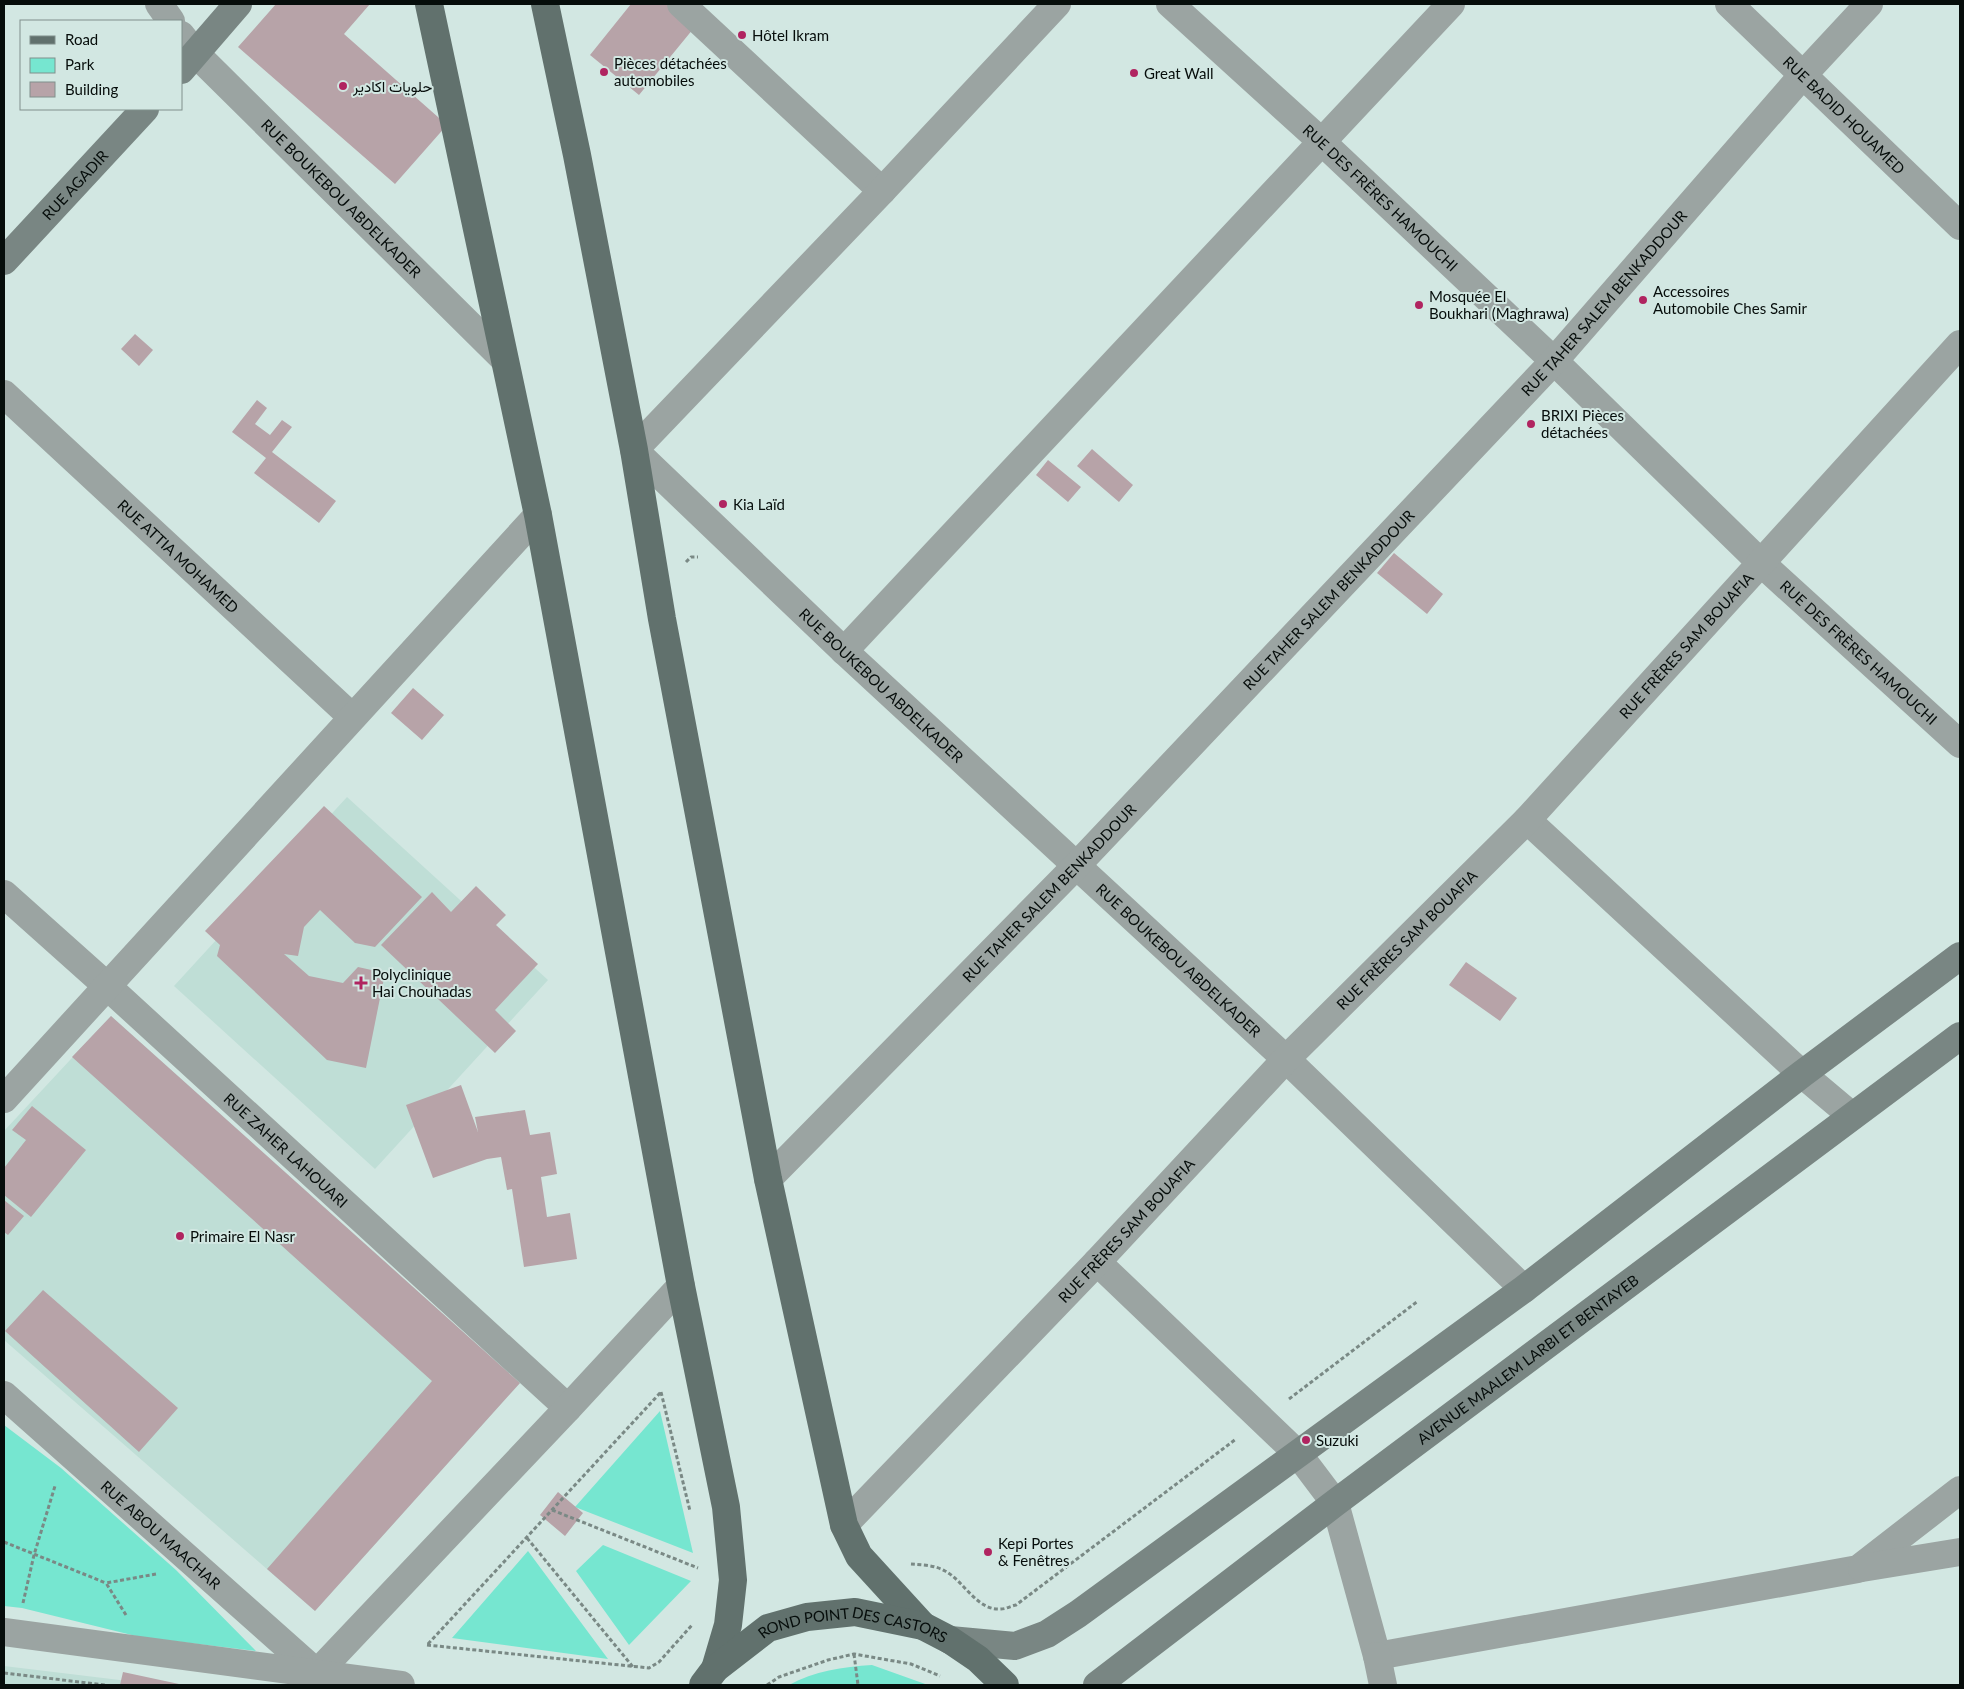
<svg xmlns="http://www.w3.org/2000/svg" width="1964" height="1689" font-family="Lato,Vazirmatn,sans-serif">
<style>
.built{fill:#bfded6}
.green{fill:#76e6d0}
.building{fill:#b7a3a8}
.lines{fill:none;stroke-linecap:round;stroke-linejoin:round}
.path{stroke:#7a8985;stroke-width:3;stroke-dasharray:4 2.5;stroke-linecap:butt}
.minor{stroke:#9ba4a2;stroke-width:28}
.tertiary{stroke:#9ba4a2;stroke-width:28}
.secondary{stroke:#798683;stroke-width:28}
.primary{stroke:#61716d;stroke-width:28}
.poi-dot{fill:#b02460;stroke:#d2e7e2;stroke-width:2}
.labels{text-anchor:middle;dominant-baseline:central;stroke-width:4;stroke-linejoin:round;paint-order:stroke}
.poi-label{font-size:15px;fill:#060d0b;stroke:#d2e7e2;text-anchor:start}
.street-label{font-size:15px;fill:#060d0b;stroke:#d2e7e2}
</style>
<rect width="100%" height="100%" fill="#d2e7e2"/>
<path class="built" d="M347 797 548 980 375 1169 174 986Z
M111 1016 520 1383 315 1611 4 1340V1131Z
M4 1666 161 1685H4Z"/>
<path class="green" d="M660 1411 693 1553 575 1507Z
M4 1425 61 1468 176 1570 256 1651 140 1637 22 1608 4 1606Z
M603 1545 691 1581 629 1645 576 1571Z
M528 1551 608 1659 452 1638Z
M872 1665 928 1685H789C814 1671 843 1667 872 1665Z"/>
<path class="building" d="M276 4H370L344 34 447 125 395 184 238 47Z
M631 4H674L698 23 639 95 590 55Z
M135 334 153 350 139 366 121 349Z
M257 400 267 408 255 424 270 435 282 420 292 427 272 452 336 501 319 523 254 473 266 458 232 432Z
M1092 449 1133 485 1119 502 1077 466Z
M1048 460 1081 487 1068 502 1036 475Z
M1394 553 1443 594 1427 614 1377 573Z
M413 688 444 715 422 740 391 713Z
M324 806 422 897 375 947 355 943 320 910 304 927 298 956 284 954 309 976 343 983 358 967 385 973 366 1068 327 1060 217 956 220 945 205 931Z
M476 886 506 915 496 925 538 964 495 1010 516 1031 495 1053 381 945 432 892 451 912Z
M1466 962 1517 998 1500 1021 1449 985Z
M111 1016 520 1383 315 1611 267 1569 432 1381 72 1057Z
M461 1085 478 1132 475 1117 525 1110 530 1135 550 1132 557 1174 541 1177 547 1217 570 1213 577 1259 524 1267 512 1189 507 1190 501 1157 487 1159 433 1178 406 1105Z
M32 1106 86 1150 31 1217 4 1195V1168L26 1140 12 1130Z
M4 1200 24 1216 8 1235 4 1232Z
M43 1290 178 1408 139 1452 5 1331Z
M558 1492 583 1513 565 1536 540 1515Z
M123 1672 179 1684V1685H120Z"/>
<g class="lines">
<path class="path" d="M686 562 691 557H698
M661 1392 690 1511
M1289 1399 1418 1301
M552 1510 698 1568
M527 1538 633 1667
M4 1542 106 1583
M911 1564C922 1565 935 1565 945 1571 964 1581 977 1611 1001 1609 1006 1609 1011 1606 1016 1605L1236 1439
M23 1603 34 1555 55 1486
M126 1615 106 1583 156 1574
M428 1644 661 1392
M427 1645 649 1668 659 1662 692 1625
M854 1654 858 1685
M4 1673 105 1685
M767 1685 779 1677 828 1660 854 1654 911 1664 940 1676"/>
<g class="minor">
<path d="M159 4 171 21"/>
<path d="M681 4 882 191"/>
<path id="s1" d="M1057 4 882 191 634 450 844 651 1286 1059 1524 1289"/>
<path id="s2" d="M1170 4 1322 142 1554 361 1760 562 1960 744"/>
<path id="s3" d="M1729 4 1960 226"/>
<path id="s4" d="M181 35 196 54 504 359"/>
<path id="s5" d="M4 394 352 717"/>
<path d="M844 651 1451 4"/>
<path d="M1527 820 1802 1074 1852 1116"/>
<path id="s6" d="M4 894 107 986 568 1408"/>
<path d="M4 1099 538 515"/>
<path d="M1097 1262 1298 1454 1335 1503 1377 1656 1858 1569 1960 1490"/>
<path id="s7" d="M4 1395 317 1673 568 1408 681 1286"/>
<path id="s8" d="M844 1525 1097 1262 1286 1059 1527 820 1960 344"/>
<path d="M1862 1568 1960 1552"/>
<path d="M4 1632 401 1685"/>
<path d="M1377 1656 1383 1685"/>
</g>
<path class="tertiary" id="s9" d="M768 1179 1077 865 1554 361 1802 76 1869 4"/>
<g class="secondary">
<path d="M181 70 238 4"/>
<path id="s10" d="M4 261 145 109"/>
<path d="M950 1640 1015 1646 1047 1634 1078 1614 1524 1289 1802 1074 1960 956"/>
<path id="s11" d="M1097 1685 1335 1503 1960 1036"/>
</g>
<g class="primary">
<path d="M429 4 538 515 681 1286 726 1507 733 1580 728 1625 715 1669"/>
<path d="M545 4 577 155 634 450 662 619 768 1179 844 1525 859 1556 923 1626"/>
<path id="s12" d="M703 1685 715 1669 768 1628 807 1617 855 1612 923 1626 950 1640 978 1659 1005 1685"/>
</g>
</g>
<g class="poi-dot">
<circle cx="742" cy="35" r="5"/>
<circle cx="604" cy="72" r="5"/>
<circle cx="1134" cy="73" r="5"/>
<circle cx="343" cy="86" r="5"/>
<circle cx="1643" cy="300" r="5"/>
<circle cx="1419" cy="305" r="5"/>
<circle cx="1531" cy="424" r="5"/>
<circle cx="723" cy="504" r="5"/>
<path d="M358.5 975.5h5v5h5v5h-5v5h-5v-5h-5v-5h5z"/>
<circle cx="180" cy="1236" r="5"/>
<circle cx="1306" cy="1440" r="5"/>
<circle cx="988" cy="1552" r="5"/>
</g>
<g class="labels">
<g class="poi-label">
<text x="752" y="35">Hôtel Ikram</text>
<text x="614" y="63">Pièces détachées<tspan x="614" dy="17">automobiles</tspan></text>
<text x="1144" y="73">Great Wall</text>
<text x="353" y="86">حلويات اكادير</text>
<text x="1653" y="291">Accessoires<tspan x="1653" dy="17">Automobile Ches Samir</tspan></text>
<text x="1429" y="296">Mosquée El<tspan x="1429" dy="17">Boukhari (Maghrawa)</tspan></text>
<text x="1541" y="415">BRIXI Pièces<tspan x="1541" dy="17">détachées</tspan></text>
<text x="733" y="504">Kia Laïd</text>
<text x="372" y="974">Polyclinique<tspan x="372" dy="17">Hai Chouhadas</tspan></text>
<text x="190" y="1236">Primaire El Nasr</text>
<text x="1316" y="1440">Suzuki</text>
<text x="998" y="1543">Kepi Portes<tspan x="998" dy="17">&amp; Fenêtres</tspan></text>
</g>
<g class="street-label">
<text stroke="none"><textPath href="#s3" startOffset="160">RUE BADID HOUAMED</textPath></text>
<text stroke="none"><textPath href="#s10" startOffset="104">RUE AGADIR</textPath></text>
<text stroke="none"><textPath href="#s4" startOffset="229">RUE BOUKEBOU ABDELKADER</textPath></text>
<text stroke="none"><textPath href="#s2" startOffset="286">RUE DES FRÈRES HAMOUCHI</textPath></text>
<text stroke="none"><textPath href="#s9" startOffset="1211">RUE TAHER SALEM BENKADDOUR</textPath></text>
<text stroke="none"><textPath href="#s5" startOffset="238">RUE ATTIA MOHAMED</textPath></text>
<text stroke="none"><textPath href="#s9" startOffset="806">RUE TAHER SALEM BENKADDOUR</textPath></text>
<text stroke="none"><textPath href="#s8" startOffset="1218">RUE FRÈRES SAM BOUAFIA</textPath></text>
<text stroke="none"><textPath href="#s2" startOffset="946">RUE DES FRÈRES HAMOUCHI</textPath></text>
<text stroke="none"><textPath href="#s1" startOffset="956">RUE BOUKEBOU ABDELKADER</textPath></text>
<text stroke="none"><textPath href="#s9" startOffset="401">RUE TAHER SALEM BENKADDOUR</textPath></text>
<text stroke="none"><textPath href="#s8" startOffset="812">RUE FRÈRES SAM BOUAFIA</textPath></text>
<text stroke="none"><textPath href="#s1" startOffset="1361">RUE BOUKEBOU ABDELKADER</textPath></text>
<text stroke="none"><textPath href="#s6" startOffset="381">RUE ZAHER LAHOUARI</textPath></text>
<text stroke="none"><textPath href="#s8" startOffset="408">RUE FRÈRES SAM BOUAFIA</textPath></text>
<text stroke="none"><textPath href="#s11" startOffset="540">AVENUE MAALEM LARBI ET BENTAYEB</textPath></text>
<text stroke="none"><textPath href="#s7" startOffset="210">RUE ABOU MAACHAR</textPath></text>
<text stroke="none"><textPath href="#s12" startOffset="174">ROND POINT DES CASTORS</textPath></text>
</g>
</g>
<rect width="1964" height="1689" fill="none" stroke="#060d0b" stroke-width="10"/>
<rect x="20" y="20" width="162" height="90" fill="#d2e7e2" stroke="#80908c"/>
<rect x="30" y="36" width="25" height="8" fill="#61716d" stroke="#80908c"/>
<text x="65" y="45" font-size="15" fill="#060d0b">Road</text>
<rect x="30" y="58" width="25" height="15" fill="#76e6d0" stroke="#80908c"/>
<text x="65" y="70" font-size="15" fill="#060d0b">Park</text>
<rect x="30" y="82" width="25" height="15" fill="#b7a3a8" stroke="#80908c"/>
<text x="65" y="95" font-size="15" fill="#060d0b">Building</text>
</svg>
